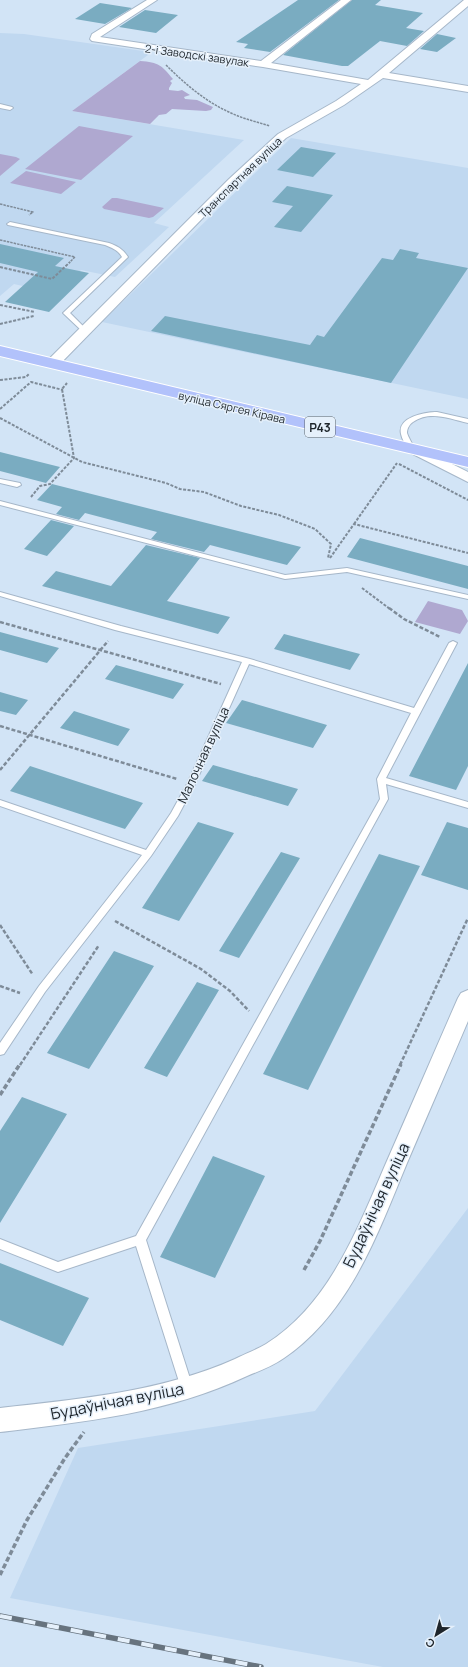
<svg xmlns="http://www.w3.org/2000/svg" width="468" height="1667" font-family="Manrope,sans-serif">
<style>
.built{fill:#c0d8f0}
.green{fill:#afa8d0}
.building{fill:#7aacc1}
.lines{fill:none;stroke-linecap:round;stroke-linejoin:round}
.lane-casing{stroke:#a6b7c9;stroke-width:2}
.street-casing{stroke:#a6b7c9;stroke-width:2}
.primary-casing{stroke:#fff;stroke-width:2}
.path-far3{stroke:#7e8b98;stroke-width:1.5;stroke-dasharray:2.5 1;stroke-linecap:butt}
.path-far2{stroke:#7e8b98;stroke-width:2;stroke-dasharray:3 1.5;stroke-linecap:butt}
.path-far1{stroke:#7e8b98;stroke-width:2.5;stroke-dasharray:4 2;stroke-linecap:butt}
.path{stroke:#7e8b98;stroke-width:3.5;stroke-dasharray:5 2.5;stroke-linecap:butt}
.lane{fill:#fff;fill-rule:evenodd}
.street{fill:#fff;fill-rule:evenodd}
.primary{fill:#b2c2fb;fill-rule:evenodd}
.rail-casing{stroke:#67737e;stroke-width:5.5}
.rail{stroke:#e5f0fb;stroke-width:4;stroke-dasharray:12;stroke-linecap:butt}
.labels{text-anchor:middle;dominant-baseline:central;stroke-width:3;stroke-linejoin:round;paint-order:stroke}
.far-street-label{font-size:11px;fill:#1e252b;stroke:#e5f0fb}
.shield{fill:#e5f0fb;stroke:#5a6269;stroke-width:1}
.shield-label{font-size:12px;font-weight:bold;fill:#1e252b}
.street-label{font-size:13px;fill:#1e252b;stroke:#e5f0fb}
.near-street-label{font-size:16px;fill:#1e252b;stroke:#e5f0fb}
</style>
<rect width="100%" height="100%" fill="#d2e4f6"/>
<path class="built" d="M0 33 24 34 143 51 148 55 72 111 244 140 154 223 169 227 115 277 81 270 57 294 14 284 0 296Z
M291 138 468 168V399L102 322Z
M468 1208V1667H383L10 1598 78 1448 315 1411Z"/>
<path class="green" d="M140 61C159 62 162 66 173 79L170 81 172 83 169 88V90L178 91 182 90 190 95 184 97 185 99 197 100 213 107 211 110 206 111 172 109 166 114 159 115 150 124 72 111Z
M79 126 133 136 81 180 25 169Z
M0 154 16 157 20 159 0 176Z
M26 171 76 182 61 194 10 183Z
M112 198H117L164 208 153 217 149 218 104 209 102 207Z
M428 601 462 610 468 621 460 634 415 622Z"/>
<path class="building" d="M298 0H339L270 52 244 48 248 44 236 42Z
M352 0H381L375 5 423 13 406 28 424 31 407 46 380 41 348 66H342L283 55Z
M100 3 132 8 105 24 75 19Z
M145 10 178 15 156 33 119 27Z
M437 34 456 38 437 52 420 49Z
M301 147 336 153 313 177 277 170Z
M287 186 333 195 301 232 274 227 293 206 272 202Z
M0 244 64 258 55 266 89 273 49 312 5 302 38 272 0 263Z
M400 249 419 253 416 258 468 268 391 383 151 331 165 316 310 345 317 335 324 337 382 258 393 260Z
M0 452 60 467 46 483 0 471Z
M52 484 301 547 287 565 210 545 204 552 151 539 157 532 85 513 79 520 56 514 62 507 37 500Z
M51 520 74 526 47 556 24 549Z
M360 538 468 566V589L347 557Z
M146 545 200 558 167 601 230 617 218 634 42 586 56 571 111 586Z
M0 632 59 648 47 663 0 650Z
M284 634 360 654 350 670 274 649Z
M468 663V766L456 790 409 776Z
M116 665 184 684 173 699 105 679Z
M0 692 28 700 16 715 0 711Z
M242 700 327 725 313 748 226 723Z
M74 711 130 729 118 746 60 728Z
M213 765 298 789 288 806 202 781Z
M30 766 143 803 125 829 10 791Z
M198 822 234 833 179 921 142 908Z
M447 822 468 828V890L421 875Z
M281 852 300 858 239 958 219 951Z
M379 854 420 866 308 1090 263 1074Z
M114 951 154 966 89 1069 47 1053Z
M197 982 219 990 167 1077 144 1068Z
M22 1097 67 1114 0 1223V1131Z
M213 1156 265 1176 215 1278 160 1257Z
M0 1263 89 1298 63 1346 0 1320Z"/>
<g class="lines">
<defs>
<path id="lane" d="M0 104 12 107 13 108 10 110 0 108Z
M10 222 109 243C117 246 123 249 128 257L127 258 70 313 86 329V331H82L63 313 122 257C118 250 112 248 105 245L8 225 7 224Z
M437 412 468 419V423C450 419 430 410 413 422 410 424 407 428 407 433 408 437 412 442 413 447L412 448H408C405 444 402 439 401 434 397 417 425 412 437 412Z
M0 479 20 483 21 485 17 487 0 483Z
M0 501 285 575 347 568 468 595V599L347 572 285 579 0 505Z
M0 592 121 626 250 659 414 708 449 643 453 641 457 643 386 778 468 802V808L386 784 388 799 146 1240 193 1388 191 1392 187 1394 183 1392 181 1388 136 1246 58 1272 0 1249V1239L58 1262 136 1236 380 799 377 779 411 713 249 664 195 784 178 816 151 856 45 992 4 1054 0 1055V1043L39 986 142 855 0 806V800L146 850 171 813 187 784 242 662 115 630 0 596Z"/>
<path id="street" d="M147 0H157L100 37 261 61 341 0H351L271 63 368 80 464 0H468V6L389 73 468 86V92L383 78 344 105 286 138 237 183 57 367H47L46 364 47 361 229 179 278 134 336 101 361 84 263 67 92 41 90 39 92 34Z
M410 443 468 472V482L405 450 403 447 405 444Z
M468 990V1021C448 1068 427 1116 407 1163 378 1233 350 1313 284 1358 273 1366 259 1371 247 1376 169 1413 84 1422 0 1432V1408C79 1399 161 1392 235 1359 245 1354 256 1350 266 1344 332 1303 360 1222 390 1154 413 1102 435 1050 458 998L461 993Z"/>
<path id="primary" d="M0 346 468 457V467L0 356Z"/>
</defs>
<use href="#lane" class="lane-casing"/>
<use href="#street" class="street-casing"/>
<use href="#primary" class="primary-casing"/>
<path class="path-far3" d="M166 65C185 84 206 102 231 113 244 119 257 122 270 126
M0 204 33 212 29 215
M0 240 75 257 69 263"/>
<path class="path-far2" d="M0 267 52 279 70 262
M0 305 35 312
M0 324 34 316
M0 380 26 377 29 374
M0 409 31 382 63 390
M0 418 82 462 166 483 180 489 204 492 241 506 279 515 315 529 331 544 328 558
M399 464 468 500
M31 497 40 486 50 484 74 458 62 389 67 383
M354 524 397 463
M330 558 354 524 468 553
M362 588 390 609"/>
<path class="path-far1" d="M389 608 404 619 440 637
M0 622 221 684
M0 726 177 779
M0 770 108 641
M115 921 201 969 230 991 249 1011
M0 925 33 975
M0 986 20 993
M20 1065 99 945
M400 1065 468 918"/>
<path class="path" d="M0 1095 20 1064
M304 1270 320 1241 401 1064
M0 1575 27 1520 65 1458 84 1432"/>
<use href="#lane" class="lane"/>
<use href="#street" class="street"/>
<use href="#primary" class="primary"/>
<defs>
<path id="rail" d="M0 1616 261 1667"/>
</defs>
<use href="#rail" class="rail-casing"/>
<use href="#rail" class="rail"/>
</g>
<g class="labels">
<g class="far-street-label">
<text transform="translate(197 55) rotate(8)">2-і Заводскі завулак</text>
<text transform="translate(240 177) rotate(-44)">Транспартная вуліца</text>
<text transform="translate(232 407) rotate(13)">вуліца Сяргея Кірава</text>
</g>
<rect class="shield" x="305" y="417" width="30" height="20" rx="3"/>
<g class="shield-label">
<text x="320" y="427">Р43</text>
</g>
<g class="street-label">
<text transform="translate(203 755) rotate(-65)">Малочная вуліца</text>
</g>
<g class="near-street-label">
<text transform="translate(376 1205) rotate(-65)">Будаўнічая вуліца</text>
<text transform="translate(117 1401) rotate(-11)">Будаўнічая вуліца</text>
</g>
</g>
<g transform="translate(436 1635) rotate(217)" stroke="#e5f0fb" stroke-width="3" paint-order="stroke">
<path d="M0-3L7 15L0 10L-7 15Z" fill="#1e252b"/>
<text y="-6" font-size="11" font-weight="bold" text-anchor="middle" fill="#1e252b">С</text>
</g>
</svg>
